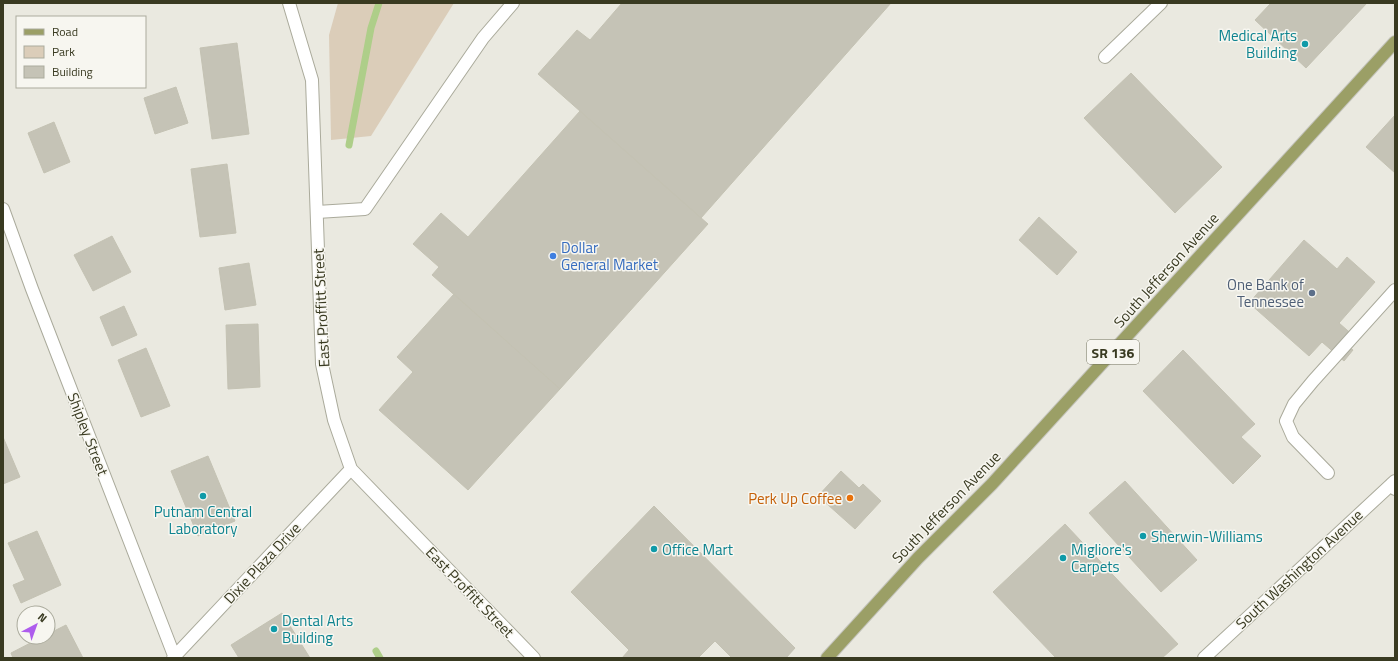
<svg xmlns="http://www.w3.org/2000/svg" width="1398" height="661" font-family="'Titillium Web',sans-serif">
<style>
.green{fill:#dbcdb9}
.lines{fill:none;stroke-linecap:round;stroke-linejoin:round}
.stream{stroke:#aece89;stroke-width:7}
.building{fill:#c5c3b6;stroke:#c4c2b3}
.service-casing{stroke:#aaaa9b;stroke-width:14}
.minor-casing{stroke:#aaaa9b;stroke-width:14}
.primary-casing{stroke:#c4c4bc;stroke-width:14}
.service{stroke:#fff;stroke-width:12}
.minor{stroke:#fff;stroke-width:12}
.primary{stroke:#9b9f66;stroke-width:12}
.culture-dot{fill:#0f9aa8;stroke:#f7f6f0;stroke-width:1.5}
.shop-dot{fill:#3f7fe0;stroke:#f7f6f0;stroke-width:1.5}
.service-dot{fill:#5c6f8a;stroke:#f7f6f0;stroke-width:1.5}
.food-dot{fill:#e8710a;stroke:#f7f6f0;stroke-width:1.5}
.labels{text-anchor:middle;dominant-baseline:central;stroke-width:3;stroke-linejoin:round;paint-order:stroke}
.shield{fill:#f7f6f0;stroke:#72725f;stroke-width:1}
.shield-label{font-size:14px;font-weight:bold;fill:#393a21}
.culture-label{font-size:15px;fill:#0d838f;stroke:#f7f6f0;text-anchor:start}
.shop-label{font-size:15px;fill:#366cbe;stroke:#f7f6f0;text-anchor:start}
.street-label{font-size:15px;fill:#393a21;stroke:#f7f6f0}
.service-label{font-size:15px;fill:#4e5e75;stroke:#f7f6f0;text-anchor:end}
.food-label{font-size:15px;fill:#c56008;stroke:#f7f6f0;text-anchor:end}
</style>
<rect width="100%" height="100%" fill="#eae9e0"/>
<path class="green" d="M338 3H454L371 136 331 140 329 35Z"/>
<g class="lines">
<path class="stream" d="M349 145 371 28 379 3
M376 651 380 658"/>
</g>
<path class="building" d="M622 3H891L701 218 538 74 577 30 590 40Z
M1271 3H1367L1306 68 1255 20Z
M237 43 249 134 212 139 200 48Z
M1131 73 1222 167 1175 213 1084 118Z
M176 87 188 123 155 134 144 98Z
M580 111 708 224 560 389 432 275 439 267 413 244 441 213 468 237Z
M1395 115V173L1366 147Z
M54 122 70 162 44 173 28 133Z
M227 164 236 233 200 237 191 169Z
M1039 217 1077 252 1057 275 1019 240Z
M112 236 131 272 93 291 74 255Z
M1304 240 1337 269 1347 257 1375 282 1339 323 1355 337 1348 346 1353 350 1344 361 1322 342 1309 356 1249 303Z
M249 263 256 305 225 310 219 268Z
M454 294 560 389 468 490 379 410 413 372 397 357Z
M124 306 137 335 112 346 100 317Z
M258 324 260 387 228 389 226 325Z
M146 348 170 406 141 417 118 360Z
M1183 350 1255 424 1241 437 1261 456 1233 484 1143 391Z
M3 437 20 477 3 484Z
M208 456 235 521 198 536 171 471Z
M841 471 859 488 863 484 881 501 855 529 818 496Z
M1125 481 1197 560 1161 592 1089 513Z
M654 506 795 648 786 658H732L715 641 698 658H622L629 650 571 592Z
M1065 524 1178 644 1162 658H1056L993 592Z
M37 531 61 585 21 603 13 585 25 580 8 543Z
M282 613 310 658H239L231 645Z
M66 625 83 658H13L11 653 42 637H48V634Z"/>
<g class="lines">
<defs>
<path id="service" d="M317 212 365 209 483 38 513 3
M1328 473 1293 437 1286 421 1294 404 1313 381 1395 290
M1204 658 1395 481"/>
<path id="minor" d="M289 3 312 80 322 364 334 420 351 469 534 658
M1105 57 1161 3
M3 209 32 289 175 658
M1392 484 1395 489
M173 658 351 469"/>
<path id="primary" d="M827 658 918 558 992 484 1395 42"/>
</defs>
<use href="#service" class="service-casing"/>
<use href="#minor" class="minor-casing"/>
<use href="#primary" class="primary-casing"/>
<use href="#service" class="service"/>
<use href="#minor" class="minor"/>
<use href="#primary" class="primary"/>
</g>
<g class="culture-dot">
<circle cx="1305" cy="44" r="4"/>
<circle cx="203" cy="496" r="4"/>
<circle cx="1143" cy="536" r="4"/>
<circle cx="654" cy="549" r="4"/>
<circle cx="1063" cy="558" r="4"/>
<circle cx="274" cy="629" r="4"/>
</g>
<circle class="shop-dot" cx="553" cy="256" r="4"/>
<circle class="service-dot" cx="1312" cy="293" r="4"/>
<circle class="food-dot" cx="850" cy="498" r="4"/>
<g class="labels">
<rect class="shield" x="1087" y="340" width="52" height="24" rx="3"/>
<g class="shield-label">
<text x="1113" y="352">SR 136</text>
</g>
<g class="culture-label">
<text x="1297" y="35" text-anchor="end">Medical Arts<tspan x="1297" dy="17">Building</tspan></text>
<text x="203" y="511" text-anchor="middle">Putnam Central<tspan x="203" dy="17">Laboratory</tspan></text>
<text x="1151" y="536">Sherwin-Williams</text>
<text x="662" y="549">Office Mart</text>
<text x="1071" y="549">Migliore's<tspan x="1071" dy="17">Carpets</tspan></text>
<text x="282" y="620">Dental Arts<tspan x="282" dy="17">Building</tspan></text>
</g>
<g class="shop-label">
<text x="561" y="247">Dollar<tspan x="561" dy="17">General Market</tspan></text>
</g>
<g class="street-label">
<text transform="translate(1166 270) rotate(-48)">South Jefferson Avenue</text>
<text transform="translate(321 308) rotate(-93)">East Proffitt Street</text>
<text transform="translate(88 434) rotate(69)">Shipley Street</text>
<text transform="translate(946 507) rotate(-46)">South Jefferson Avenue</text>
<text transform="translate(262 563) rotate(-47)">Dixie Plaza Drive</text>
<text transform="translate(1299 569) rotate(-43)">South Washington Avenue</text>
<text transform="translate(470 592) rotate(46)">East Proffitt Street</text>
</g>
<g class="service-label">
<text x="1304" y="284">One Bank of<tspan x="1304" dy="17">Tennessee</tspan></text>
</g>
<g class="food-label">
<text x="842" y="498">Perk Up Coffee</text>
</g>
</g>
<rect width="1398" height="661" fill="none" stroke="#393a21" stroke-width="8"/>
<rect x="16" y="16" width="130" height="72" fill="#f7f6f0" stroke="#abab9d"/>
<rect x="24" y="29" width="20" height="6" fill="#9b9f66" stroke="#abab9d"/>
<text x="52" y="36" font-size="12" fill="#393a21">Road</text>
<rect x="24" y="46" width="20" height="12" fill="#dbcdb9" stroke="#abab9d"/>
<text x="52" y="56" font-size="12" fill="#393a21">Park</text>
<rect x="24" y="66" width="20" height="12" fill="#c5c3b6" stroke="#abab9d"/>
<text x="52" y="76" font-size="12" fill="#393a21">Building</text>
<g transform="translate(36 625) rotate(41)"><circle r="19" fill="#f7f6f0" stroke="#abab9d"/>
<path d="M0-3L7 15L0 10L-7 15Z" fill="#ae5ced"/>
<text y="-6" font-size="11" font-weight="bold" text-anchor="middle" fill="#393a21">N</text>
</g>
</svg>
